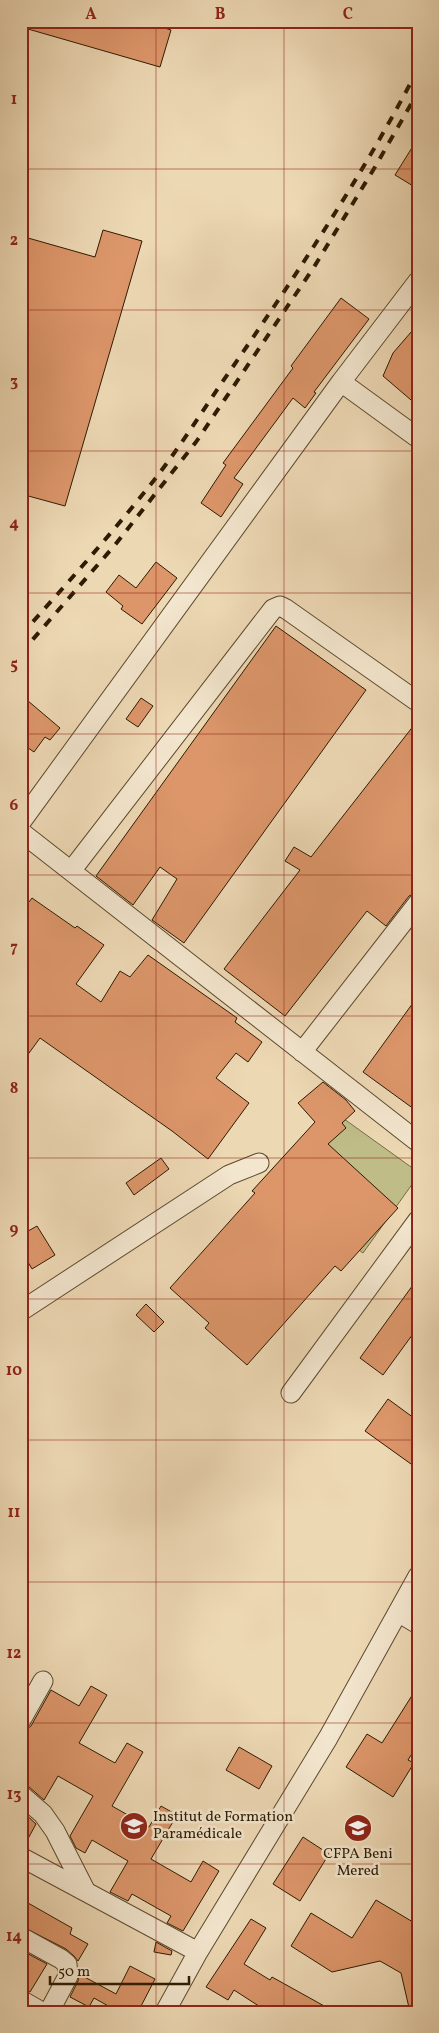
<svg xmlns="http://www.w3.org/2000/svg" width="439" height="2033" font-family="Vollkorn,serif">
<style>
.green{fill:#bfbc88;stroke:#766c44}
.building{fill:#dc966a;stroke:#2d1b01}
.lines{fill:none;stroke-linecap:round;stroke-linejoin:round}
.minor-casing{stroke:#5d4a2e;stroke-width:21}
.minor{stroke:#f3e6ce;stroke-width:19}
.rail{stroke:#2d1b01;stroke-width:4;stroke-dasharray:9 9;stroke-linecap:butt}
.grid{fill:none;stroke:#8f2418;stroke-width:1;stroke-opacity:0.55}
.labels{text-anchor:middle;dominant-baseline:central;stroke-width:5;stroke-linejoin:round;paint-order:stroke}
.poi-label{font-size:15px;fill:#2d1b01;stroke:#f3e6ce;text-anchor:start}
.neatline{fill:none;stroke:#8f2418;stroke-width:2}
.grid-label{font-size:16px;text-anchor:middle;font-weight:bold;fill:#8f2418}
</style>
<rect width="100%" height="100%" fill="#edd8b4"/>
<filter id="stains"><feTurbulence type="fractalNoise" baseFrequency=".004" numOctaves="4"/><feColorMatrix values="0 0 0 0 .2 0 0 0 0 .09 0 0 0 0 .02 0 0 0 .5 -.17"/></filter>
<radialGradient id="worn" r=".72"><stop offset=".6" stop-color="#630" stop-opacity="0"/><stop offset="1" stop-color="#630" stop-opacity=".3"/></radialGradient>
<path class="green" d="M333 1111 418 1172V1176L363 1253 275 1191Z"/>
<path class="building" d="M21 21H142L171 30 160 67 21 27Z
M418 138V189L395 175Z
M103 230 142 241 65 506 21 494V236L95 257Z
M341 298 369 319 314 392 316 393 305 408 293 398 234 478 243 484 221 517 201 503 226 465 223 463 293 368 291 366Z
M418 324V406L383 376 393 353Z
M156 562 177 578 142 624 121 609 123 606 106 592 119 575 136 588Z
M276 626 366 690 184 943 152 920 177 879 160 867 133 905 96 876Z
M21 695 60 728 50 740 45 737 34 752 21 743Z
M141 698 153 706 138 727 126 719Z
M418 720V892L409 896 386 926 367 911 285 1016 224 969 300 870 285 861 294 847 311 857Z
M32 898 75 928 77 926 104 945 76 984 101 1002 120 971 130 977 148 955 237 1018 235 1022 262 1042 248 1062 236 1053 216 1078 249 1103 208 1159 172 1131 40 1038 21 1064V912Z
M418 996V1112L363 1072Z
M323 1082 346 1100 355 1111 342 1123 346 1128 328 1144 398 1208 341 1271 335 1266 247 1365 205 1328 209 1323 170 1288 255 1193 252 1191 315 1122 298 1103Z
M161 1158 169 1169 134 1195 126 1183Z
M37 1226 55 1255 32 1269 21 1250V1235Z
M418 1278V1327L383 1375 360 1358Z
M146 1304 164 1322 154 1332 136 1315Z
M388 1399 418 1421V1469L365 1431Z
M91 1686 107 1695 79 1743 115 1763 127 1743 143 1752 112 1806 149 1827 161 1806 177 1815 151 1859 191 1882 203 1861 219 1871 183 1931 167 1923 171 1916 132 1894 128 1901 110 1892 128 1861 92 1840 85 1853 76 1848 70 1836 93 1796 58 1776 44 1800 28 1786 21 1784V1731L27 1729 31 1726 51 1690 79 1706Z
M418 1686V1744L408 1760 414 1763 393 1797 346 1767 367 1734 382 1743Z
M239 1747 272 1766 259 1789 226 1770Z
M21 1810 36 1824 24 1846H21Z
M303 1837 329 1854 300 1901 273 1884Z
M21 1899 72 1928 70 1934 88 1944 78 1961 74 1956 66 1949 21 1926Z
M376 1900 418 1925V2012H410L401 1973 380 1961 332 1972 291 1946 311 1913 352 1938Z
M251 1919 266 1928 244 1964 270 1980 272 1977 335 2012H268L234 1990 228 2000 206 1987Z
M156 1942 172 1951 171 1955 154 1952Z
M21 1950 47 1964 30 1992 21 1989Z
M130 1966 155 1979 138 2012H119L94 1998 89 2007 70 1997 78 1981 79 1974 116 1994Z"/>
<g class="lines">
<defs>
<path id="minor" d="M341 382 418 438
M21 822 341 382 418 281
M21 832 418 1142
M71 871 273 609 280 606 286 609 418 702
M302 1052 418 903
M21 1311 229 1175 259 1163
M291 1393 418 1220
M398 1612 418 1624
M21 1720 43 1681
M21 1795 43 1814 55 1831 86 1892
M21 1857 198 1952
M21 1937 61 1959 67 1964 68 1976 49 2012
M21 2000 42 2012
M165 2012 198 1952 328 1738 418 1576"/>
</defs>
<use href="#minor" class="minor-casing"/>
<use href="#minor" class="minor"/>
<path class="rail" d="M21 635C64 587 107 539 147 489 178 451 204 408 232 368 299 271 364 173 418 69
M21 653 115 545 196 442 314 267 375 167 418 92"/>
</g>
<path class="grid" d="M156 21V2012M284 21V2012M21 169H418M21 310H418M21 451H418M21 593H418M21 734H418M21 875H418M21 1016H418M21 1158H418M21 1299H418M21 1440H418M21 1582H418M21 1723H418M21 1864H418"/>
<defs>
<symbol id="university-disc" viewBox="-11 -11 22 22"><circle r="9.5" fill="#8f2418" stroke="#f3e6ce"/><path d="M0-5L7-2L0 1L-7-2ZM-4 1L0 2.5L4 1V4Q0 6-4 4Z" fill="#fff"/></symbol>
</defs>
<g fill-rule="evenodd">
<use href="#university-disc" x="118" y="1810" width="32" height="32"/>
<use href="#university-disc" x="342" y="1812" width="32" height="32"/>
</g>
<g class="labels">
<g class="poi-label">
<text x="153" y="1817">Institut de Formation<tspan x="153" dy="17">Paramédicale</tspan></text>
<text x="358" y="1854" text-anchor="middle">CFPA Beni<tspan x="358" dy="17">Mered</tspan></text>
</g>
</g>
<rect width="439" height="2033" fill="none" stroke="#edd8b4" stroke-width="55"/>
<path d="M50 1976v8h139v-8" fill="none" stroke="#2d1b01" stroke-width="2.5"/>
<text x="58" y="1976" font-size="15" fill="#2d1b01" stroke="#f3e6ce" stroke-width="4" paint-order="stroke">50 m</text>
<rect x="28" y="28" width="384" height="1978" class="neatline"/>
<g class="grid-label">
<text x="91" y="19">A</text>
<text x="220" y="19">B</text>
<text x="348" y="19">C</text>
<text x="14" y="104">1</text>
<text x="14" y="245">2</text>
<text x="14" y="386">3</text>
<text x="14" y="528">4</text>
<text x="14" y="669">5</text>
<text x="14" y="810">6</text>
<text x="14" y="952">7</text>
<text x="14" y="1093">8</text>
<text x="14" y="1234">9</text>
<text x="14" y="1375">10</text>
<text x="14" y="1517">11</text>
<text x="14" y="1658">12</text>
<text x="14" y="1799">13</text>
<text x="14" y="1941">14</text>
</g>
<rect width="100%" height="100%" filter="url(#stains)"/>
<rect width="100%" height="100%" fill="url(#worn)"/>
</svg>
